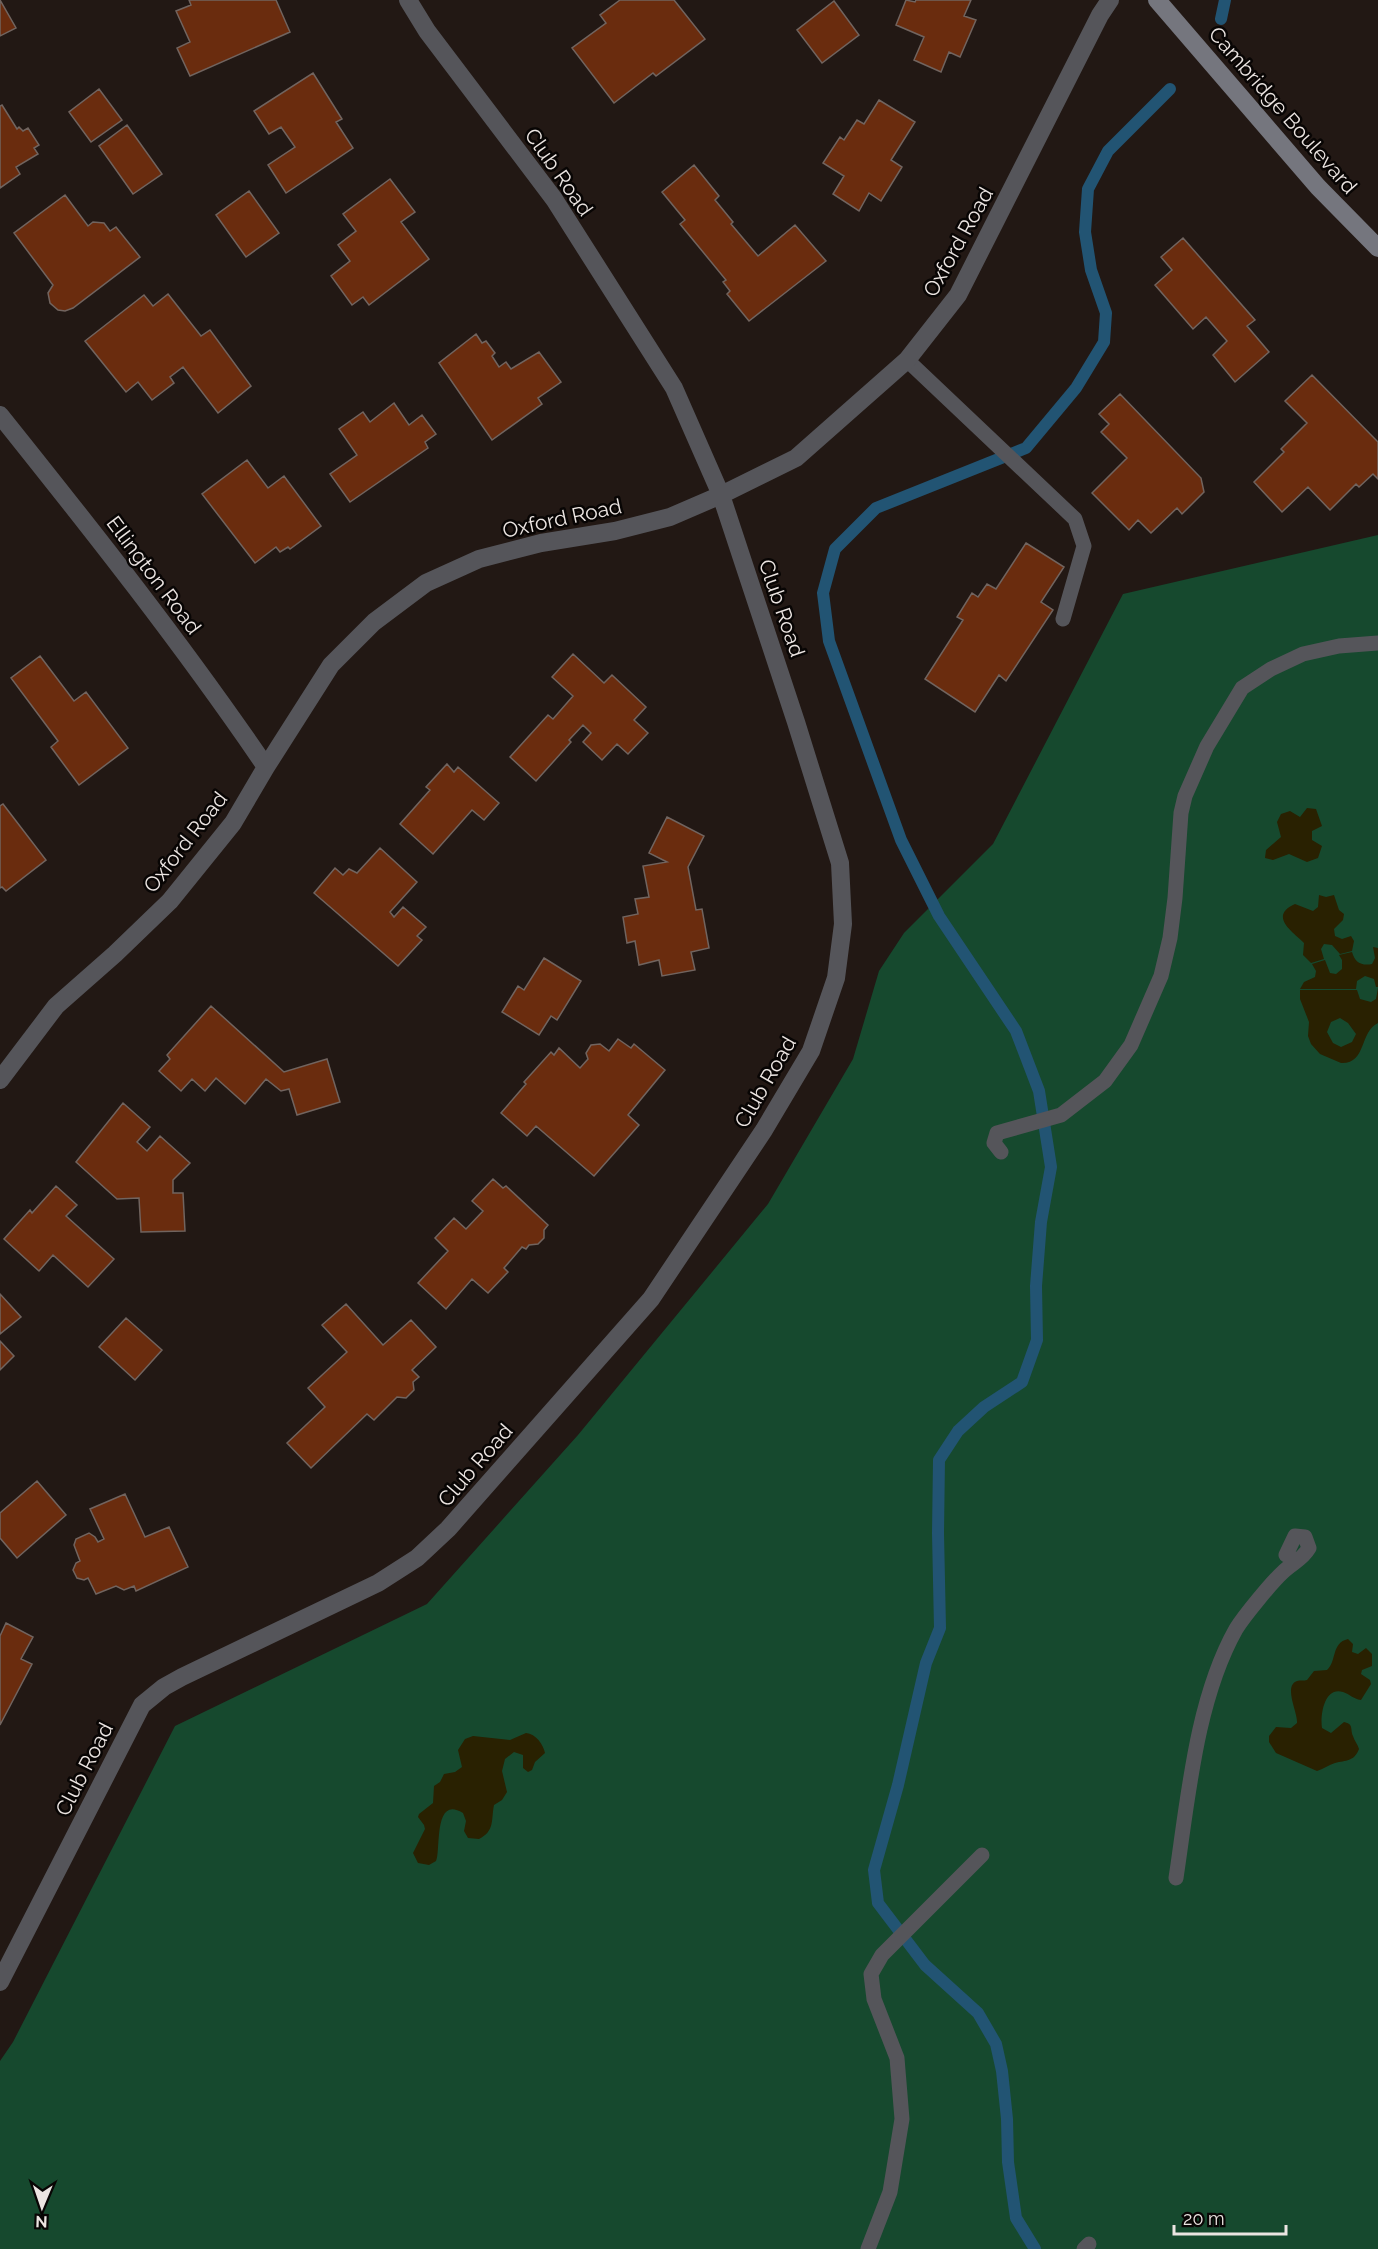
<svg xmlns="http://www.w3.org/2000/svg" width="1378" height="2249" font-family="Raleway,sans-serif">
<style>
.green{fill:#16492e}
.sand{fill:#292101;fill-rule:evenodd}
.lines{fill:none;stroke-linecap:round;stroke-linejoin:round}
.stream{stroke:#225473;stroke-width:12}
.building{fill:#6a2c0e;stroke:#71645f;stroke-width:1.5}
.lane{stroke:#55555a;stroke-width:15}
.street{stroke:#55555a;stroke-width:18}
.secondary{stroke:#75767e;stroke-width:18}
.labels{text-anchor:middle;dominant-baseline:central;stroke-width:5;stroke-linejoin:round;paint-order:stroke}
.street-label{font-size:21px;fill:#ece5e2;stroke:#080504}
</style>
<rect width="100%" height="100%" fill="#221814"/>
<path class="green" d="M1378 535V2249H0V2061L13 2042 175 1726 427 1604 578 1435 768 1204 853 1059 879 971 904 933 993 844 1123 594Z"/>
<path class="sand" d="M1307 808 1316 809 1322 826 1312 831V840L1322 846 1318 858 1307 862 1289 854 1273 860 1265 858 1266 850 1281 837 1277 822 1281 814 1290 811 1300 817Z
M1319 895 1326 897 1334 895 1339 910 1344 914 1343 920 1334 929 1335 936 1342 939 1351 936 1354 941 1352 951 1340 954 1332 945 1324 944 1321 949 1324 959 1311 963 1303 955 1304 943C1293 932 1268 916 1295 904L1313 911 1318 907Z
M1373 947 1378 948V987H1376L1374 979 1365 976 1357 981 1356 989H1300L1304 982 1315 977 1316 971 1312 964 1325 960 1330 973 1336 974 1342 969V960L1339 955 1352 952C1355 963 1362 966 1372 964L1375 958Z
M1378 988V1023C1359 1032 1367 1064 1341 1063L1320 1054 1311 1044 1308 1036 1309 1022 1300 999V990H1357L1360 999 1371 1002 1376 999ZM1340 1018 1348 1023 1356 1034 1352 1042 1341 1047 1333 1043 1327 1032 1331 1022Z
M1348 1639 1353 1644 1352 1652 1358 1654 1366 1648 1372 1654V1666L1362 1670 1361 1674 1370 1680 1371 1684 1361 1700C1353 1699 1350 1694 1343 1692 1324 1686 1320 1716 1322 1728L1331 1733 1344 1722C1354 1724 1350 1729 1353 1736 1354 1740 1358 1745 1359 1749 1354 1762 1346 1760 1335 1763 1329 1765 1323 1769 1317 1771L1276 1753 1269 1742V1736L1276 1727 1291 1728 1297 1723C1298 1713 1283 1686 1297 1681 1300 1680 1304 1681 1307 1680L1314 1671 1327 1670C1337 1661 1331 1643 1348 1639Z
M526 1733C536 1734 543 1744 545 1753L535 1762 532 1770 528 1772 523 1768V1755L514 1752 505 1759 502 1771 507 1792 502 1800 494 1805C491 1820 495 1831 479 1839L468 1838 464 1831 466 1821 463 1813C433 1794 441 1851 436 1861L429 1865 418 1863 413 1853 425 1829 424 1825 418 1817 419 1814 433 1803 434 1786 440 1782 444 1774 455 1772 462 1767 458 1750 465 1739 473 1736 510 1740Z"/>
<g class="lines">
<path class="stream" d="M1221 19 1225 0
M1035 2249 1016 2218 1008 2162 1007 2119 1002 2071 996 2044 978 2013 925 1965 878 1903 874 1870 898 1785 926 1663 940 1628 938 1533 939 1460 958 1431 984 1407 1022 1382 1037 1340 1036 1286 1041 1222 1051 1167 1039 1091 1016 1031 939 916 901 840 829 641 823 593 835 549 876 508 1026 448 1076 388 1104 342 1106 313 1091 270 1085 232 1088 189 1108 151 1170 89"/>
</g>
<path class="building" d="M0 0 16 28 0 36Z
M189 0H276L290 32 190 76 177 48 190 42 176 11 191 5Z
M620 0H674L705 39 656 76 653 73 614 103 572 48 606 23 600 15Z
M906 0 915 2 916 0H971L964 16 976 20 960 57 949 52 941 72 914 60 924 37 896 25Z
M834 1 859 35 822 63 797 30Z
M313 73 342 119 336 122 353 148 286 193 268 165 295 147 281 127 269 134 254 111Z
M99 89 122 120 91 142 69 112Z
M879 100 915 122 891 160 902 167 881 201 869 193 859 211 833 194 844 176 823 163 840 137 844 140 857 120 864 124Z
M2 105 17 129 19 127 23 131 28 128 39 145 34 148 38 154 16 167 20 174 0 188V106Z
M127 125 162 174 133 194 99 146Z
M694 165 719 196 715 200 733 222 731 224 758 256 795 225 826 261 749 321 727 294 730 291 723 282 726 280 680 224 685 220 662 192Z
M390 179 415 212 401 222 429 259 369 305 363 297 352 305 331 276 350 261 338 245 356 231 343 214Z
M249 191 279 233 246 257 216 215Z
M65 195 88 226 93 222 104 223 110 231 116 227 140 257 73 308 65 311 58 310 50 303 48 293 53 285 14 233Z
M1183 238 1255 320 1247 326 1269 352 1235 382 1213 355 1227 341 1206 317 1193 329 1155 285 1172 270 1161 257Z
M168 294 201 336 210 330 251 386 218 413 183 367 170 377 174 383 152 400 138 382 126 392 85 341 144 295 153 306Z
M476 334 482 343 486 341 495 353 492 356 499 367 506 362 511 369 539 352 561 382 538 398 542 404 492 440 439 363Z
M1312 375 1378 442V479L1373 474 1359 487 1356 484 1330 510 1308 487 1282 512 1254 482 1284 452 1281 449 1307 423 1285 401Z
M1120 394 1201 478 1204 492 1182 514 1177 508 1151 533 1138 520 1129 530 1092 493 1127 458 1101 432 1109 424 1099 414Z
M394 403 409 425 422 415 436 434 425 442 428 448 350 502 330 474 357 455 339 429 363 412 370 422Z
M247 460 268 488 284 476 321 526 290 549 288 547 280 552 276 547 255 563 202 494Z
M1026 543 1064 567 1041 602 1053 610 1006 681 999 675 975 712 925 679 963 620 957 617 972 593 978 597 987 584 996 589Z
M573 654 604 683 612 675 646 707 634 720 648 733 628 754 617 744 602 760 583 742 591 733 583 725 569 740 571 742 536 781 510 757 548 715 553 719 573 696 552 677Z
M40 656 74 701 86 692 128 748 79 785 51 747 58 741 11 678Z
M447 764 454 772 458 767 499 803 484 820 472 810 433 854 400 824 430 790 426 787Z
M3 804 46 860 6 891 2 887 0 888V806Z
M667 817 704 836 688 867 696 910 702 909 709 948 691 952 695 970 662 976 659 960 639 965 635 941 627 943 623 917 638 914 635 899 649 897 643 866 667 862 649 853Z
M380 848 417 882 390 912 394 917 403 907 426 927 417 936 422 940 398 966 314 893 335 868 343 875 349 869 357 873Z
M544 958 581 981 557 1020 551 1016 539 1035 502 1012 518 986 524 990Z
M211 1006 284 1072 327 1059 340 1102 297 1115 289 1089 281 1091 266 1079 245 1104 216 1078 205 1091 192 1079 181 1091 159 1071 170 1059 167 1055Z
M618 1039 631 1048 634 1044 665 1070 628 1115 639 1125 594 1176 536 1126 527 1136 501 1113 526 1084 524 1082 551 1052 554 1055 559 1048 580 1068 588 1059 586 1053 591 1045 600 1044 609 1051Z
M123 1103 150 1127 137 1142 147 1151 160 1136 190 1163 173 1180V1193H183L185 1231 141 1232 139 1198 117 1199 76 1162Z
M493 1179 503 1188 506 1186 548 1225 544 1230V1238L538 1244 529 1245 526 1249 522 1247 504 1268 508 1272 488 1293 472 1279 446 1309 418 1283 448 1251 435 1238 454 1218 466 1229 483 1211 472 1201Z
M56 1186 77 1205 66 1216 114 1259 88 1287 53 1255 39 1271 4 1239 30 1210 32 1213Z
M0 1294 21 1317 0 1334Z
M346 1304 383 1345 411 1320 436 1347 412 1370 419 1377 413 1382 414 1390 406 1398 397 1397 374 1420 367 1414 311 1468 287 1443 325 1407 308 1388 347 1352 322 1325Z
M126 1318 162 1350 135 1380 99 1347Z
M0 1341 14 1356 0 1370Z
M37 1481 66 1515 17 1558 0 1538V1513Z
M125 1494 145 1537 169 1527 188 1567 136 1591 134 1586 124 1590 116 1586 96 1594 88 1578 84 1580 77 1578 73 1570 76 1563 80 1561 74 1545 76 1539 89 1533 95 1537 98 1542 104 1539 90 1509Z
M6 1623 33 1637 21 1659 32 1664 0 1725V1636Z"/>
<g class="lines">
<path class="lane" d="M907 360 1075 519 1084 546 1063 619
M1001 1152 994 1143 997 1133 1061 1115 1105 1081 1131 1045 1161 976 1170 938 1175 898 1181 813 1185 796 1207 746 1242 688 1271 669 1303 654 1339 646 1378 643
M1176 1878C1188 1799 1196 1700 1236 1629 1244 1616 1272 1582 1283 1572 1292 1563 1302 1560 1309 1548L1305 1537 1295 1536 1286 1555
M868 2249 890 2192 902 2119 897 2058 874 1999 871 1974 882 1955 982 1855
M1084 2249 1089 2244"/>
<path class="street" d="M0 415C92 530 183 645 266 767
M0 1080 56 1006 115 954 170 901 233 823 266 767 331 665 374 622 426 583 479 559 541 543 615 531 670 517 721 495 796 458 907 360 958 295 1100 15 1110 0
M0 1982 142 1705 164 1687 182 1677 378 1583 417 1558 448 1529 651 1299 764 1130 811 1051 836 978 843 924 840 863 796 722 721 495 674 388 554 199 427 31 408 0"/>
<path class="secondary" d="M1157 0 1318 187 1378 248"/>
</g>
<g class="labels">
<g class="street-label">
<text transform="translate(1283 110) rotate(49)">Cambridge Boulevard</text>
<text transform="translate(559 172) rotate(55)">Club Road</text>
<text transform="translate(958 242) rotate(-61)">Oxford Road</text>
<text transform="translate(562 518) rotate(-12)">Oxford Road</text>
<text transform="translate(154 575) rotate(53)">Ellington Road</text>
<text transform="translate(782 608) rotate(71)">Club Road</text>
<text transform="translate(185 842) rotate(-52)">Oxford Road</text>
<text transform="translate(765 1082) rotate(-60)">Club Road</text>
<text transform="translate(475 1465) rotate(-49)">Club Road</text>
<text transform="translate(84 1769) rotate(-63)">Club Road</text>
</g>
</g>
<g transform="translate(42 2207) rotate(182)" stroke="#080504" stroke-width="4.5" paint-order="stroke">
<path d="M0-4.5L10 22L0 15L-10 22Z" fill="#ece5e2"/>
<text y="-9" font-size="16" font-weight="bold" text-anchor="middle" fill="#ece5e2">N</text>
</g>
<path d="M1174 2225v9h112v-9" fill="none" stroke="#ece5e2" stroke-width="3"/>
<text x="1183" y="2225" font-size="18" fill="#ece5e2" stroke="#080504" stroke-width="4.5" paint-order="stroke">20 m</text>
</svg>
